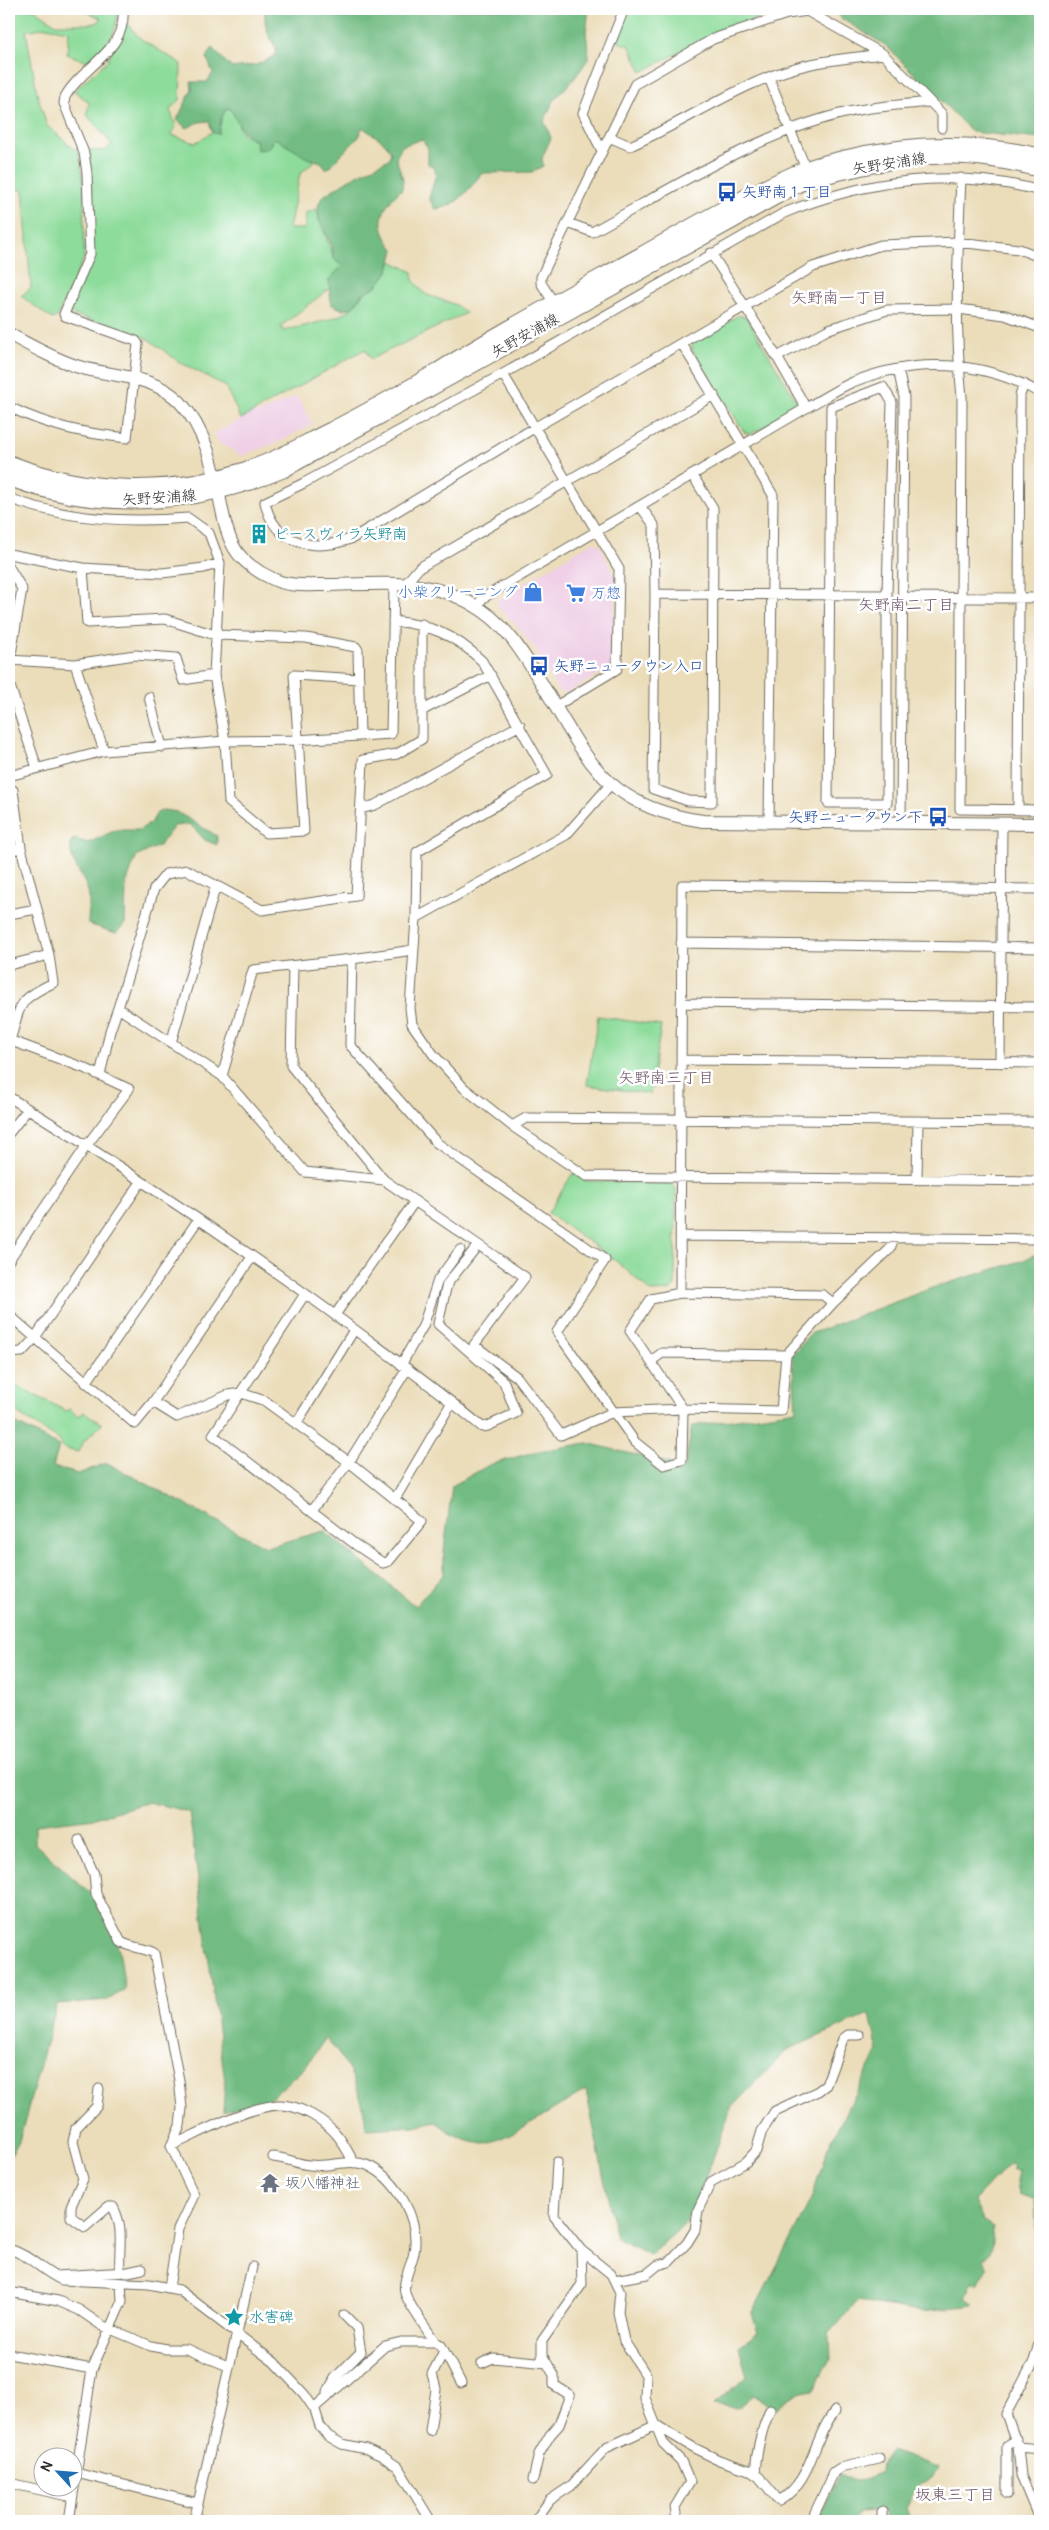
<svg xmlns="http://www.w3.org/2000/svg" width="1049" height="2530" font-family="Pangolin,'Klee One',sans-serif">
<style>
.built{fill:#efd0e6}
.green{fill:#8edc9b;stroke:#5c8463}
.forest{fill:#72bc83;stroke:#4e7457}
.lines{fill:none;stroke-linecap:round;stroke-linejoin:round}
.street-casing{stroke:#6e695d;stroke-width:11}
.secondary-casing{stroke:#6e695d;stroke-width:14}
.primary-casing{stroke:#6e695d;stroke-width:17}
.street{stroke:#fff;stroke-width:9}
.secondary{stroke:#fff;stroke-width:12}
.primary{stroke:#fff;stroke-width:15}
.labels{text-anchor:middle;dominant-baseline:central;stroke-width:5;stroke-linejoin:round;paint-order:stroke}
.street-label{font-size:15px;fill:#2b2b2b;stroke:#fff}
.transit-label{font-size:15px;fill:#164399;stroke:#fff;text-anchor:start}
.culture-label{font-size:15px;fill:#0d838f;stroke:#fff;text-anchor:start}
.shop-label{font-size:15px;fill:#366cbe;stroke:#fff;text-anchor:end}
.worship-label{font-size:15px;fill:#5b616d;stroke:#fff;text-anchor:start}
.neighbourhood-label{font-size:16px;fill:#6c5466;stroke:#fff}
</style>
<rect width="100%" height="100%" fill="#fff"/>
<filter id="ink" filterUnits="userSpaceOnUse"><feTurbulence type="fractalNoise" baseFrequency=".02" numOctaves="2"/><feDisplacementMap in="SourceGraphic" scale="10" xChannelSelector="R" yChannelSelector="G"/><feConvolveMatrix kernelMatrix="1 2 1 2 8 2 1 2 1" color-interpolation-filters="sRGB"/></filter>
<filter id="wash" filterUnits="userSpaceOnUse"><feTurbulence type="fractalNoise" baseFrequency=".0096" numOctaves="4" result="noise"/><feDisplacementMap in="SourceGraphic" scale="20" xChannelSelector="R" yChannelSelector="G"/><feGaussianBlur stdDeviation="1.12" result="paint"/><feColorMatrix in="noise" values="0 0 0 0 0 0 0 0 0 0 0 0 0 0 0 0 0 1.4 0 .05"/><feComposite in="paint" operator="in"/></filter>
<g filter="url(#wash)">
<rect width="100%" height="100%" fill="#ebddba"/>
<path class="built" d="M297 396 313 424 281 441 241 456 218 442 214 433 256 412 257 414Z
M592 542 600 545 615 576 614 659 611 667 567 693 558 691 534 647 517 626 498 607 497 600Z"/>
<path class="green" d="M9 9H34L56 24H91L99 22 101 18 79 9H118C117 33 108 47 91 63L67 54 69 31 46 27 26 31 37 93 47 126 79 153 84 184V258L57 317 52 319 21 296 31 288 23 190 9 189Z
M627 9H781L706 38 642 72 629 45 617 42Z
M127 24 141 39 181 64 180 100 170 110 176 126 172 135 195 143 212 132 218 134 222 116 228 107 238 119 239 128 243 134 267 148 275 138 314 161 300 174 289 229H305V213L316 209 334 259 343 266 329 280 330 288 281 326 283 331C301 326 340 320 353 307 357 304 359 298 362 295 376 282 387 282 391 261L413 272V280L425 294 456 305 466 313 371 359 365 349 241 419 225 386 178 361 147 338 71 314 69 311 91 258 92 189 89 150 105 151 112 144 87 115 89 102 74 91 107 61Z
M739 315 747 318 797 402 794 410 751 434 745 433 692 349 693 342Z
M598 1016 661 1026 650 1094 587 1085Z
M573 1173 586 1181 671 1184 676 1188 675 1286 669 1291 651 1292 616 1261 548 1213Z
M13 1384 66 1411 70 1409 77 1416 84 1412 102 1424 84 1441 79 1452 65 1449 59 1440 9 1408V1389Z"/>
<path class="forest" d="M268 9H589L586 32 589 58 574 79 554 100 544 121 551 138 542 158 543 166 532 172 482 173C468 190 458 207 435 209L429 198 436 174 434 167 428 164V148L422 139 402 146 396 158 403 179 402 189C380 209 374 225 394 249L389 270 377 286 362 294 353 307 343 310 331 304 329 280 342 266 334 259 332 246 319 220 318 206 322 197 348 180 389 159 391 152C383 138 374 136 362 127L359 137 327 169 321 162 307 158 275 138 267 149 257 150 256 141C235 129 242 124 228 107L222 116 218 134 212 132 209 121 199 122 187 128 177 120 192 89 191 82H207L213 73 207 58 212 48 232 68 256 65 275 56 276 48C268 36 264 25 265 11Z
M834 9H1040V139L972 132 885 45 842 19Z
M164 810 177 812 217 836V845L205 840 190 824 174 826 160 845 136 857 126 884 125 924 116 933 88 924C88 913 91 898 87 888 81 872 68 860 71 841L75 839 88 843 116 830H139L151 823 157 813Z
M1040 1252V2230L1036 2229 1035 2199 1019 2194 1017 2181 1019 2170H1013L1012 2164 1008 2165 974 2201 983 2221 994 2227C990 2238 995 2253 984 2259L987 2268 978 2284 972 2283 966 2297 974 2305 922 2311 858 2301 829 2334 830 2359 814 2390C797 2392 788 2397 776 2410L754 2395 738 2408 713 2405 747 2377 739 2346 758 2333 752 2314 812 2197 828 2147 878 2051 870 2014 787 2050 731 2108 706 2178 684 2225 650 2255 616 2238 586 2090C566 2101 502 2144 483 2143 463 2141 450 2133 435 2121L415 2126 367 2129C361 2090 352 2069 326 2038L305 2067 270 2099 223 2112 225 2081 189 1812 148 1802 95 1818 35 1825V1844L99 1901 119 1949 125 1989 108 2000 57 2004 19 2141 9 2158V1420L59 1446 53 1467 78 1474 107 1463 266 1547 324 1531 415 1606 444 1574V1551L452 1486 489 1465 534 1452 587 1443 685 1467 692 1426 796 1410 792 1355 810 1334 932 1288 1024 1260Z
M890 2451 938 2467 932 2478 918 2486 906 2507 910 2518 919 2521H886L885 2511 858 2513 853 2521H819L839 2474C858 2482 861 2482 880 2472L881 2463Z"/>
</g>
<g filter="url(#ink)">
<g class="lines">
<defs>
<path id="street" d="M769 78 806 169
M609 137 630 146C690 120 746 78 811 64 834 59 859 57 883 54
M602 151 583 113 624 9
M961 178C958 250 954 324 962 397L960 809 1040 810
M1040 191C954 167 865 180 784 213L503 374 304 483 265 502C274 546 316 552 353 538L534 428 813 267 881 245 958 242 1019 249 1040 257
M568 223 592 232C671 189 761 131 849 112 875 106 903 105 929 102
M711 253 777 357 806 408
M554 303 541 283V277L635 84 713 39 787 14 807 11 883 54 942 114V128
M682 344 773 495 769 823
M777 357 829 329 887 310 958 309 1005 315 1040 328
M898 369 904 397 901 822
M503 374 619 569 617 669 556 706
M883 387 892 402 887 595V803H828L831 407Z
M9 407C51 427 82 433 127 438L138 344 136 341 65 316 64 314 90 254 87 173 84 153 64 103 65 97C82 66 127 51 123 9
M9 498C65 520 128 523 188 518L209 533 220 563
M640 506 654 525 655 594 653 789 688 801 712 802 713 508 693 476
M9 554 83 568 162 573 204 568 220 563 214 675 225 741 229 802 266 833 304 831 294 675 359 679
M9 567 22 589 10 660
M83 568 87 623 165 619 215 635 306 638 356 647 358 650 360 736
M406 583 419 568 714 395
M655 594 887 595
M902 597 1040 598
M476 607 483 598 806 408C822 399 837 389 853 382 914 357 983 360 1040 393
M393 621C430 625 454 634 482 661L547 775 417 852 416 918
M9 660 75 664 135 655 176 658 183 680 214 675
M75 664 104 751
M9 683 37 768
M149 697 162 747
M423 710 491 675
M9 776 104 751 225 741 296 740 391 734 394 584
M610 785 566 835 416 918 410 1008 412 1024 433 1054 464 1088 512 1126 586 1176 1040 1181
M9 791 13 790 21 848 49 955 53 983C17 1000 21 1004 10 1041
M361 809 375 805 520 725
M1018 809 1020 395 1024 384
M9 851 21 848
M9 914 37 909
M681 943 1040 948
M352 959 350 1045 437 1143 605 1260 557 1332 635 1442 664 1465 682 1460 683 1409 630 1331 651 1299 680 1293 823 1295 833 1303
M9 965 49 955
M293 966 291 1066 384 1180 525 1277 474 1345 517 1377 561 1435 613 1412 683 1409 781 1411 786 1355
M681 1003 1040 1007
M9 1040 84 1068 129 1089 87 1145 9 1260
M171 1043 216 885
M682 1060 1040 1063
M1000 1063 1002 824
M100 1075 110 1031 118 1008
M222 1076 253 970 352 959 413 950
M9 1097C123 1167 235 1242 343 1321 390 1356 437 1389 482 1427L488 1426 516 1413 504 1382 438 1324 447 1284 478 1245
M512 1126 526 1118 1040 1122
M9 1133 28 1109
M917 1179 918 1121
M384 1180 305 1172 222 1076 118 1008 154 889 166 874 187 870 262 910 356 896 363 760 397 754 422 739V624
M681 1236 1040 1239
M680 1293 682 885 1040 889
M9 1315 135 1424 153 1402 252 1257
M335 1315 415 1201
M9 1353 22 1352 34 1339 141 1182
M651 1361 662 1353 786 1355 833 1303 890 1249 894 1237
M401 1365 423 1326 438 1280 460 1250
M86 1383 198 1220
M153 1402 177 1417 228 1395 241 1393 265 1401 349 1462 422 1521 389 1561 383 1563 356 1545 213 1435 305 1294
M296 1424 354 1330
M395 1499 452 1402
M312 1510 349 1462 407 1369
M79 1840 94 1874 96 1894 121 1942C131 1948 143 1947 154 1953L179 2080 182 2108 180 2126 171 2146
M99 2089 97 2106 76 2128 73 2142 83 2179 71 2206V2217L85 2227 108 2207H113C125 2229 118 2248 120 2272
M273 2157C286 2158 297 2164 310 2165 330 2168 349 2157 369 2166 398 2180 420 2221 414 2252 412 2265 402 2280 405 2293 409 2306 427 2329 435 2342
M557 2162 554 2216 581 2250 611 2274 620 2292 618 2312 624 2341 646 2375 645 2398 663 2443 681 2461 690 2482 675 2507 677 2521
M9 2249C32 2256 41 2271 62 2280L149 2284 179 2290 274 2362 304 2394 315 2410 320 2426 328 2436 342 2444 366 2449 382 2456 398 2467 431 2521
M55 2276 128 2272 142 2269
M614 2280 647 2274 658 2265 669 2262 687 2243 695 2230 698 2210 711 2182 746 2162 756 2151 762 2131 775 2111 818 2091 826 2085 843 2039 848 2035H859
M169 2288 178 2229 194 2195 171 2146C202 2132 244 2108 278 2105 299 2104 326 2121 338 2136 344 2144 349 2154 354 2163
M9 2292 58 2301 79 2310 101 2325 151 2346 166 2349H186L228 2366
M9 2354 92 2369
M482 2363 493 2358 547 2363
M327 2393 335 2378 361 2352 357 2328 344 2315
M314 2408 385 2346 401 2342H435L441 2345 461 2383
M656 2425 694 2448 719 2460 749 2470 759 2477 779 2501C813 2481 812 2439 835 2411
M430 2431 436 2389 432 2374 444 2351
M1018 2447 1040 2449
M76 2473 198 2503
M755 2474C756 2451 761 2431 770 2410
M533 2480 539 2454 550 2435 559 2425 570 2395 554 2385V2375L542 2355V2341L582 2284 581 2250
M9 2483 72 2497
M1007 2494V2446L1016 2439
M69 2521 92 2369 122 2301 121 2283
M194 2521 252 2267
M535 2521 550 2500 571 2486 606 2448 656 2425
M811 2521 834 2472 840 2468 879 2459
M882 2521V2512
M1040 2521 1021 2476 1018 2447 1006 2414 1034 2361 1040 2340"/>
<path id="secondary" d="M9 334C31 346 52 358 76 366 112 378 151 373 180 402 206 430 214 469 221 505 224 519 227 536 235 549 242 561 258 572 271 578 287 587 308 585 326 585 388 584 439 576 491 617 510 633 521 651 534 671 585 751 597 806 703 821L1040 824"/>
<path id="primary" d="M9 463C88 494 175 496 256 466 282 457 306 442 331 430 368 411 404 391 439 370 504 329 572 293 639 256 693 226 746 194 803 170 815 165 828 162 841 159 907 142 974 141 1040 156
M9 478C98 513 195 506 283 470L806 180C851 170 899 157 946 156 977 155 1010 162 1040 169"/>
</defs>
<use href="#street" class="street-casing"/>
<use href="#secondary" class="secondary-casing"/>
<use href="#primary" class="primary-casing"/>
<use href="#street" class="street"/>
<use href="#secondary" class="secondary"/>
<use href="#primary" class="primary"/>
</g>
</g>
<defs>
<symbol id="bus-bare" viewBox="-9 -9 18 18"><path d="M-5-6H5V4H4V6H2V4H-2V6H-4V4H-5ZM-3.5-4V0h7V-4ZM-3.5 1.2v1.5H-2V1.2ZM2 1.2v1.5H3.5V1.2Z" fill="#1a4fb4" stroke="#fff" stroke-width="2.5" paint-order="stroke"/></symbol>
<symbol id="building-bare" viewBox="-9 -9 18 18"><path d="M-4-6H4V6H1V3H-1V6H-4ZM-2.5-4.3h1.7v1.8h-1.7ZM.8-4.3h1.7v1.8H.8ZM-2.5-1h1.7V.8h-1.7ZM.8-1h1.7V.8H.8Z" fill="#0f9aa8" stroke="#fff" stroke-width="2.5" paint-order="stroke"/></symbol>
<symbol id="shop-bare" viewBox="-9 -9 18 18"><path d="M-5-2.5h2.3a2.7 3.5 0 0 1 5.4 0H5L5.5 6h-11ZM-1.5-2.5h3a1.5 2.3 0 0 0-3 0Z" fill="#3f7fe0" stroke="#fff" stroke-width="2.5" paint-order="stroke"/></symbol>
<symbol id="supermarket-bare" viewBox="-9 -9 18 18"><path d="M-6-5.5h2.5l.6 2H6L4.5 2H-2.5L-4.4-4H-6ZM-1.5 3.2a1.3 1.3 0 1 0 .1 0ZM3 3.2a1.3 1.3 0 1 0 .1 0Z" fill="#3f7fe0" stroke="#fff" stroke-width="2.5" paint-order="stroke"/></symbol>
<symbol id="temple-bare" viewBox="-9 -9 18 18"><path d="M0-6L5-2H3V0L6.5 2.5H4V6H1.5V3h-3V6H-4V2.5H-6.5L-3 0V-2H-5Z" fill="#6b7280" stroke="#fff" stroke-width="2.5" paint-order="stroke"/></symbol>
<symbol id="sight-bare" viewBox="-9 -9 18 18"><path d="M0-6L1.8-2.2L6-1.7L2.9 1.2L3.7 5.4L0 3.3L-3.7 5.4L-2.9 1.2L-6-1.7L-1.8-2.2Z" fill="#0f9aa8" stroke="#fff" stroke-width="2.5" paint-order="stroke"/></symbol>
</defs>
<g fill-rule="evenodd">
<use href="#bus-bare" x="713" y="178" width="28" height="28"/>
<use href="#building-bare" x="245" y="520" width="28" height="28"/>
<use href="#shop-bare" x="519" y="578" width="28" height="28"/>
<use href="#supermarket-bare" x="562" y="579" width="28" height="28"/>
<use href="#bus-bare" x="525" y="652" width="28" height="28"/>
<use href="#bus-bare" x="924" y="803" width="28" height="28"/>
<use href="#temple-bare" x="256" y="2169" width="28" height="28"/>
<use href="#sight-bare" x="220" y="2303" width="28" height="28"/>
</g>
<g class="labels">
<g class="street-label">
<text transform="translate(889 164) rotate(-9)">矢野安浦線</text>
<text transform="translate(525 336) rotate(-29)">矢野安浦線</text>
<text transform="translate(159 498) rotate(-4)">矢野安浦線</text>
</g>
<g class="transit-label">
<text x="742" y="192">矢野南１丁目</text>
<text x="554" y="666">矢野ニュータウン入口</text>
<text x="923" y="817" text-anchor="end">矢野ニュータウン下</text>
</g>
<g class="culture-label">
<text x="274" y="534">ピースヴィラ矢野南</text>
<text x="249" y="2317">水害碑</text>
</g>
<g class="shop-label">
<text x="518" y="592">小柴クリーニング</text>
<text x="591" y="593" text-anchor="start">万惣</text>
</g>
<g class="worship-label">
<text x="285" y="2183">坂八幡神社</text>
</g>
<g class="neighbourhood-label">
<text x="839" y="298">矢野南一丁目</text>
<text x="906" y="605">矢野南二丁目</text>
<text x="666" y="1078">矢野南三丁目</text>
<text x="955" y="2495">坂東三丁目</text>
</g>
</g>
<rect width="1049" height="2530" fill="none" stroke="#fff" stroke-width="30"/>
<g transform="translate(58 2472) rotate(296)"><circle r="24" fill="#ffffff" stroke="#aaaaaa"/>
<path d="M0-4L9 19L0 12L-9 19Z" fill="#1f6fb2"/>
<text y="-8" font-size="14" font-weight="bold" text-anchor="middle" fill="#2b2b2b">N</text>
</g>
</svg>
